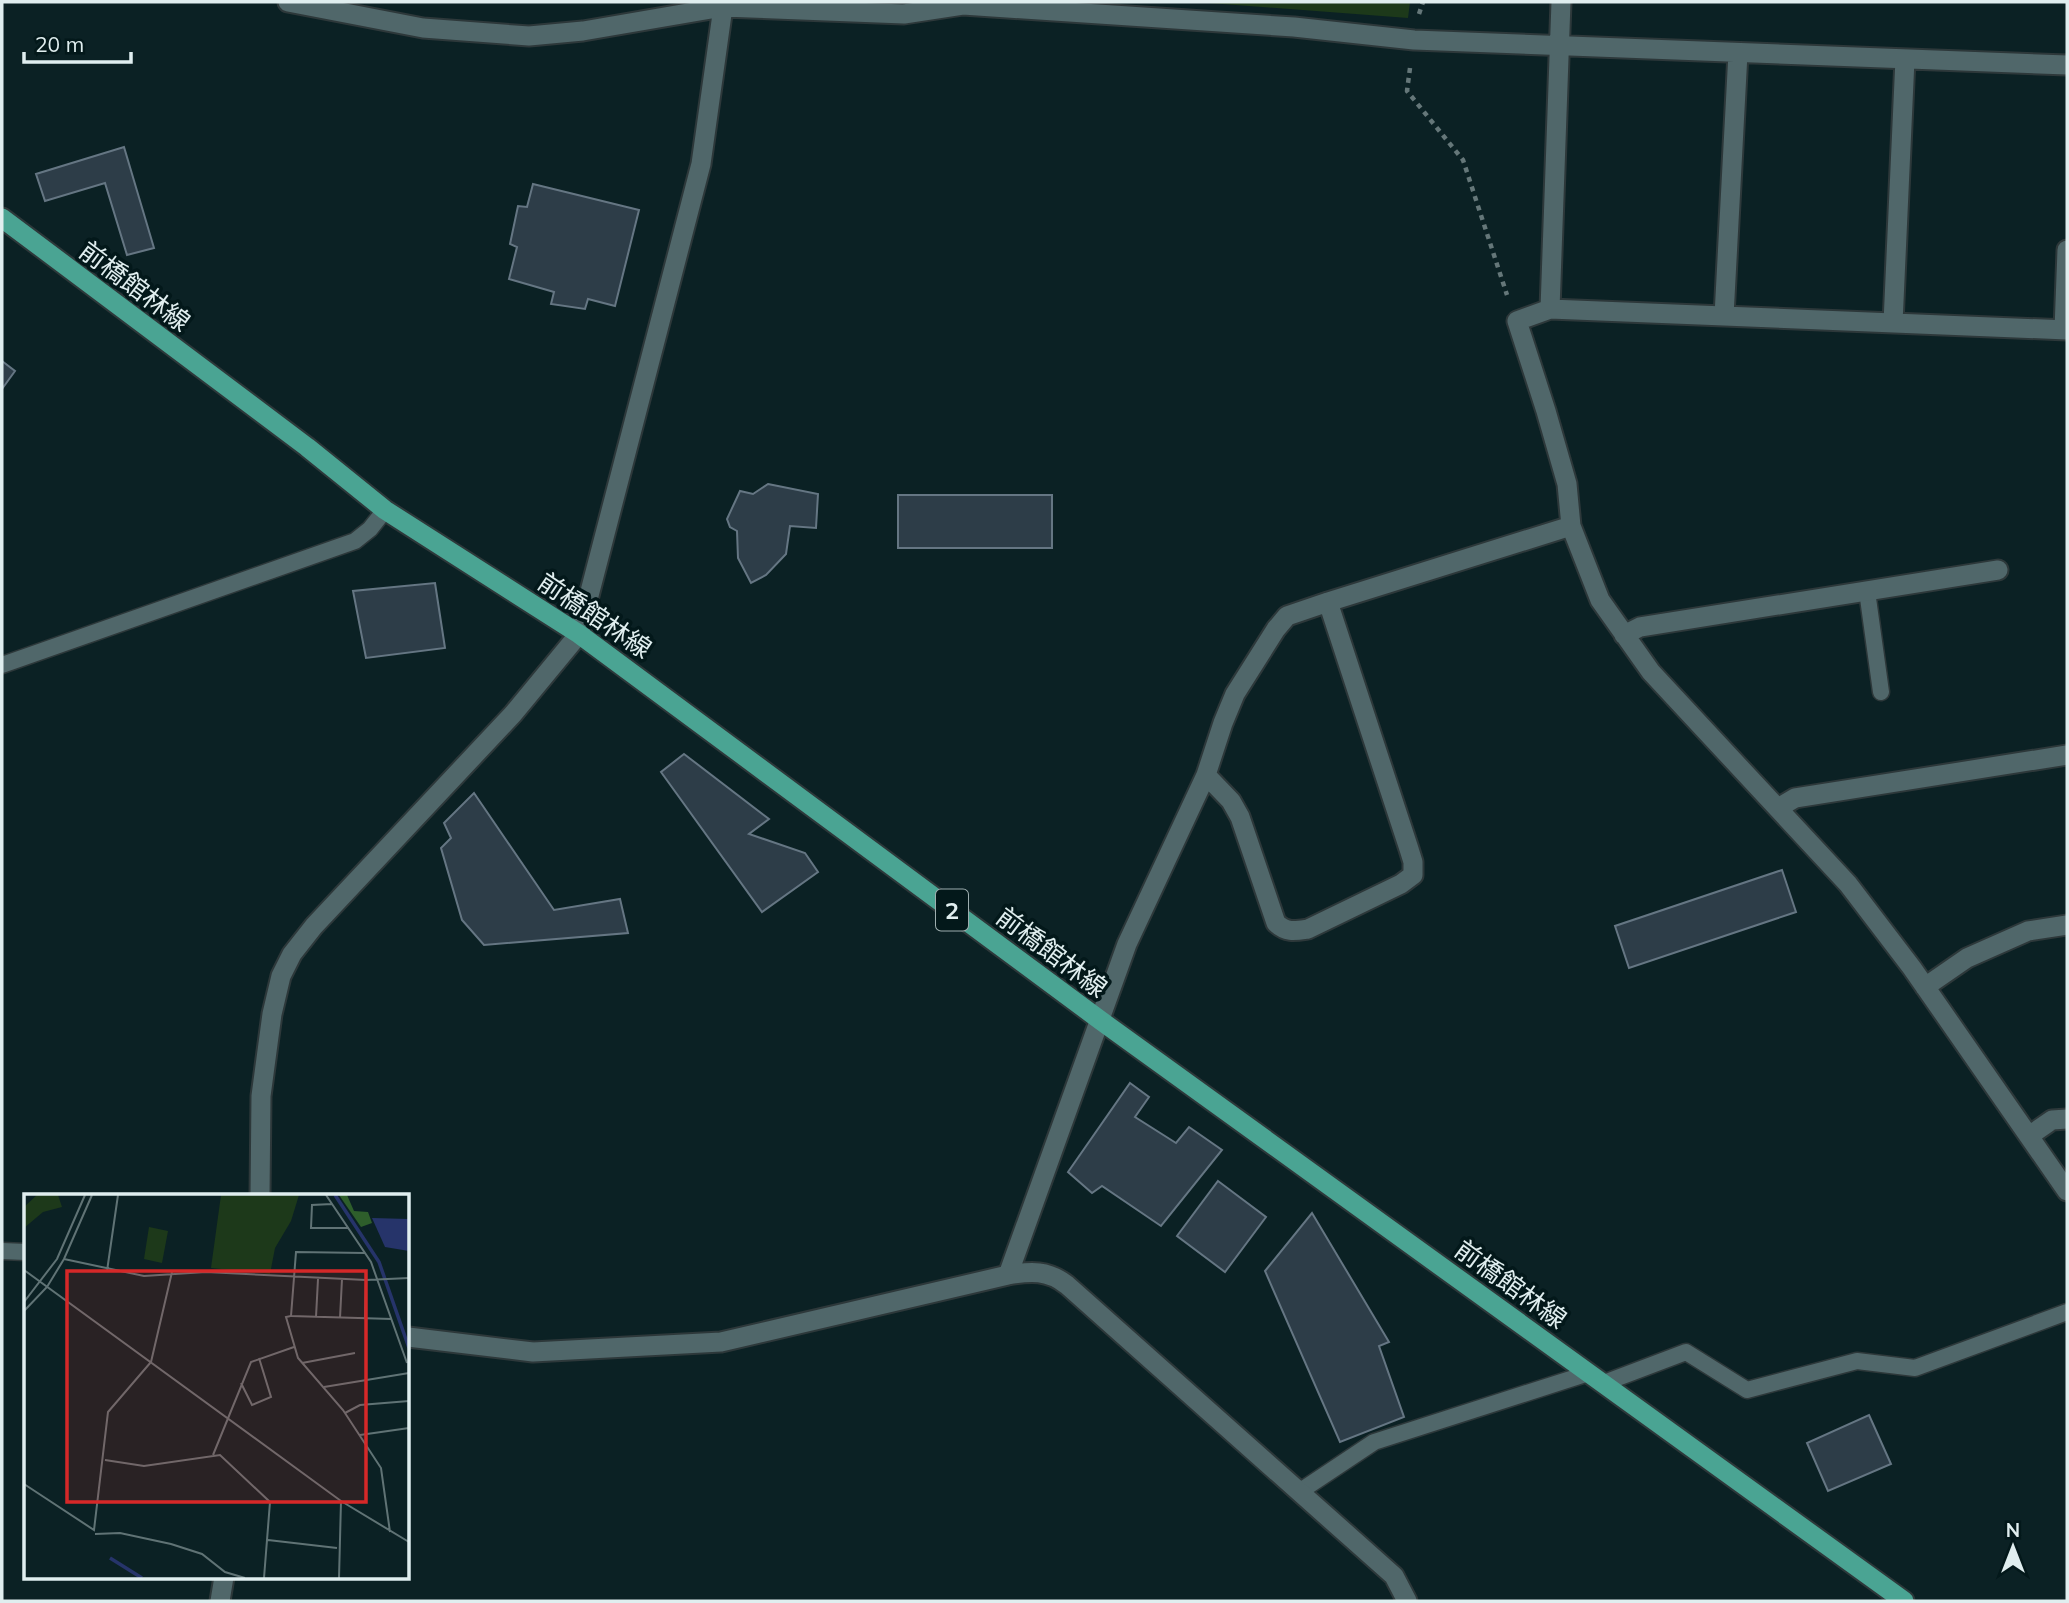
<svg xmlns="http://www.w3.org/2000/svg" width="2069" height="1603" font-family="Mulish,'Noto Sans JP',sans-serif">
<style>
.green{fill:#1d391a}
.building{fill:#2d3d48;stroke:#657683;stroke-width:2}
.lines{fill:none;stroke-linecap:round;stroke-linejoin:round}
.service-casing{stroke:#2d383a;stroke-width:19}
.minor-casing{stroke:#2d383a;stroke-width:23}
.tertiary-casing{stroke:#2d383a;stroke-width:23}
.primary-casing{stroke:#2d383a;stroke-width:23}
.path{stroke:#657779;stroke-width:4.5;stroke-dasharray:5 5;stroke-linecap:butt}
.service{stroke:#50676a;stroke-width:16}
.minor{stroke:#50676a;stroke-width:19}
.tertiary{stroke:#50676a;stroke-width:19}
.primary{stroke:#4aa493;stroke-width:19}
.labels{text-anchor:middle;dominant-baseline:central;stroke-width:7;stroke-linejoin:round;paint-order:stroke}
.shield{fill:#03181a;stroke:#9eaeaf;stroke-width:2}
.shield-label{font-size:24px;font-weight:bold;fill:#e0eeef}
.street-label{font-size:26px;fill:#e0eeef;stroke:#03181a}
.inset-river{fill:none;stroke:#26346a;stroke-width:3.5}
.inset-road{fill:none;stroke:#607375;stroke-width:2}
.view{fill:#d62828;fill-opacity:0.15;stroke:#d62828;stroke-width:3.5}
.inset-edge{fill:none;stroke:#e0eeef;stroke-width:3.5}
</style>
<rect width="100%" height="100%" fill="#0b2124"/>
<path class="green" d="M1196 2H1410L1408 18Z"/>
<path class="building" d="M124 147 154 248 127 255 105 183 45 201 36 174Z
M533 184 639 210 615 306 588 299 585 309 551 304 554 292 509 279 517 247 510 244 518 206 527 207Z
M2 361 15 371 2 389Z
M768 484 818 494 816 528 790 526 786 554 766 575 751 583 738 558 737 531 730 527 727 519 740 491 753 494Z
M898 495H1052V548H898Z
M435 583 445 648 366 658 353 591Z
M684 754 769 819 749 834 805 853 818 872 762 912 661 772Z
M474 793 554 910 620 899 628 933 484 945 462 920 441 848 451 838 444 823Z
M1782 870 1796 912 1629 968 1615 926Z
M1130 1083 1149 1097 1135 1117 1176 1143 1189 1127 1222 1150 1161 1226 1102 1186 1092 1193 1068 1172Z
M1218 1181 1266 1217 1225 1272 1177 1236Z
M1312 1213 1389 1342 1379 1346 1404 1417 1340 1442 1265 1271Z
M1869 1415 1891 1464 1828 1491 1807 1443Z"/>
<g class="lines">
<defs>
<path id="service" d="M1867 591 1881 692
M2 665 355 541 370 529 385 510
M2 1251 26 1252
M1604 1383 1686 1352 1747 1390 1857 1361 1915 1368 2067 1312
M1299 1492 1374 1442 1589 1373"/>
<path id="minor" d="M288 2 423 28 529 36 583 31 723 7 904 14 963 5 1294 27 1414 40 2067 65
M1550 309 1561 2
M1724 316 1738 53
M1893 323 1905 59
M2064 330 2067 250
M2067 330 1550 309 1517 321 1546 411 1567 484 1571 526 1600 600 1651 672 1848 884 1912 968 2067 1191
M579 634 701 164 723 7
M1624 635 1640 627 1998 570
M1206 775 1231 801 1240 817 1276 923C1287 933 1295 931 1308 929L1401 884 1413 875V862L1409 849 1328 602
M1778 808 1795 798 2067 755
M1925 987 1967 958 2028 931 2067 925
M2029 1136 2052 1120 2067 1119
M1008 1275 1127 944 1206 775 1223 723 1235 694 1276 629 1287 616 1328 602 1571 526
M408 1337 533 1352 721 1342 1008 1275C1031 1271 1048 1270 1067 1285L1394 1576 1407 1601"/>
<path id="tertiary" d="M260 1195 261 1096 272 1014 281 976 292 954 314 926 513 714 579 634
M220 1601 224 1577"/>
<path id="primary" d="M2 218 307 447 385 510 579 634 1100 1020 1904 1601"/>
</defs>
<use href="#service" class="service-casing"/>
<use href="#minor" class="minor-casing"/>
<use href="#tertiary" class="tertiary-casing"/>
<use href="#primary" class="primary-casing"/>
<path class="path" d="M1419 14 1423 2
M1410 68 1407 91 1463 160 1507 295"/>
<use href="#service" class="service"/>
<use href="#minor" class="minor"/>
<use href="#tertiary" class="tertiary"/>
<use href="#primary" class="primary"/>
</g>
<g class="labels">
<rect class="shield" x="936" y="889.5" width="32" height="41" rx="5"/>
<g class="shield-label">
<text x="952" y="910">2</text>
</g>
<g class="street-label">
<text transform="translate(135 286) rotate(37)">前橋館林線</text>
<text transform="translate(595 615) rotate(34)">前橋館林線</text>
<text transform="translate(1052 952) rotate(37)">前橋館林線</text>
<text transform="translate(1511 1284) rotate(36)">前橋館林線</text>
</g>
</g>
<g transform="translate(24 1194)">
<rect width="385" height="385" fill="#0b2124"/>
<path d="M13 1H34L38 13 19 18 0 34V13ZM197 1H275L267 27 251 54 246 80 187 74ZM125 33 144 37 138 69 120 65Z" fill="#1d391a"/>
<path d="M315 1H323L330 17 344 18 348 29 337 33Z" fill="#2e5e2b"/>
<path d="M348 24 385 25V57L361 53Z" fill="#26346a"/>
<path class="inset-river" d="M311 1 355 68 385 154M86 364 118 384"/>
<path class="inset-road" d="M302 1 347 68 383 169M308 10 288 11 287 34H325M341 59 272 58 267 122 262 123 274 164 319 216 357 274 366 338M40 65 120 82 182 78 342 86 385 84M0 76 317 307 385 348M83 77 94 1M0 108 33 65 61 1M0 117 23 93 40 65 68 1M267 122 368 125M292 123 294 85M316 124 318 85M341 124 342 86M278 169 331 159M217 189 228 211 247 203 235 164M300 193 385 179M321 219 336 211 385 207M336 241 385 234M189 261 227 168 270 153M81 266 120 272 196 261 246 308 240 384M0 290 70 336 84 218 127 168 148 78M71 340 96 339 147 350 178 360 201 378 221 384M244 346 313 354M315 384 317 307"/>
<path class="view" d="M43 77H342V308H43Z"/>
<rect width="385" height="385" class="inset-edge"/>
</g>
<rect width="2069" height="1603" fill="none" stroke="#e0eeef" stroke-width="7"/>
<g transform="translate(2013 1547)" stroke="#03181a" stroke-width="5" paint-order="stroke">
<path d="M0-5L12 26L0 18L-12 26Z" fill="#e0eeef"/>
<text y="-10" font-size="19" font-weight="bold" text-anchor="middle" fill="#e0eeef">N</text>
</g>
<path d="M24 52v10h107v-10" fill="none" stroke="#e0eeef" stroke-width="3.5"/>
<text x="35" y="52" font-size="21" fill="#e0eeef" stroke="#03181a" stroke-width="5" paint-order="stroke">20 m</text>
</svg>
